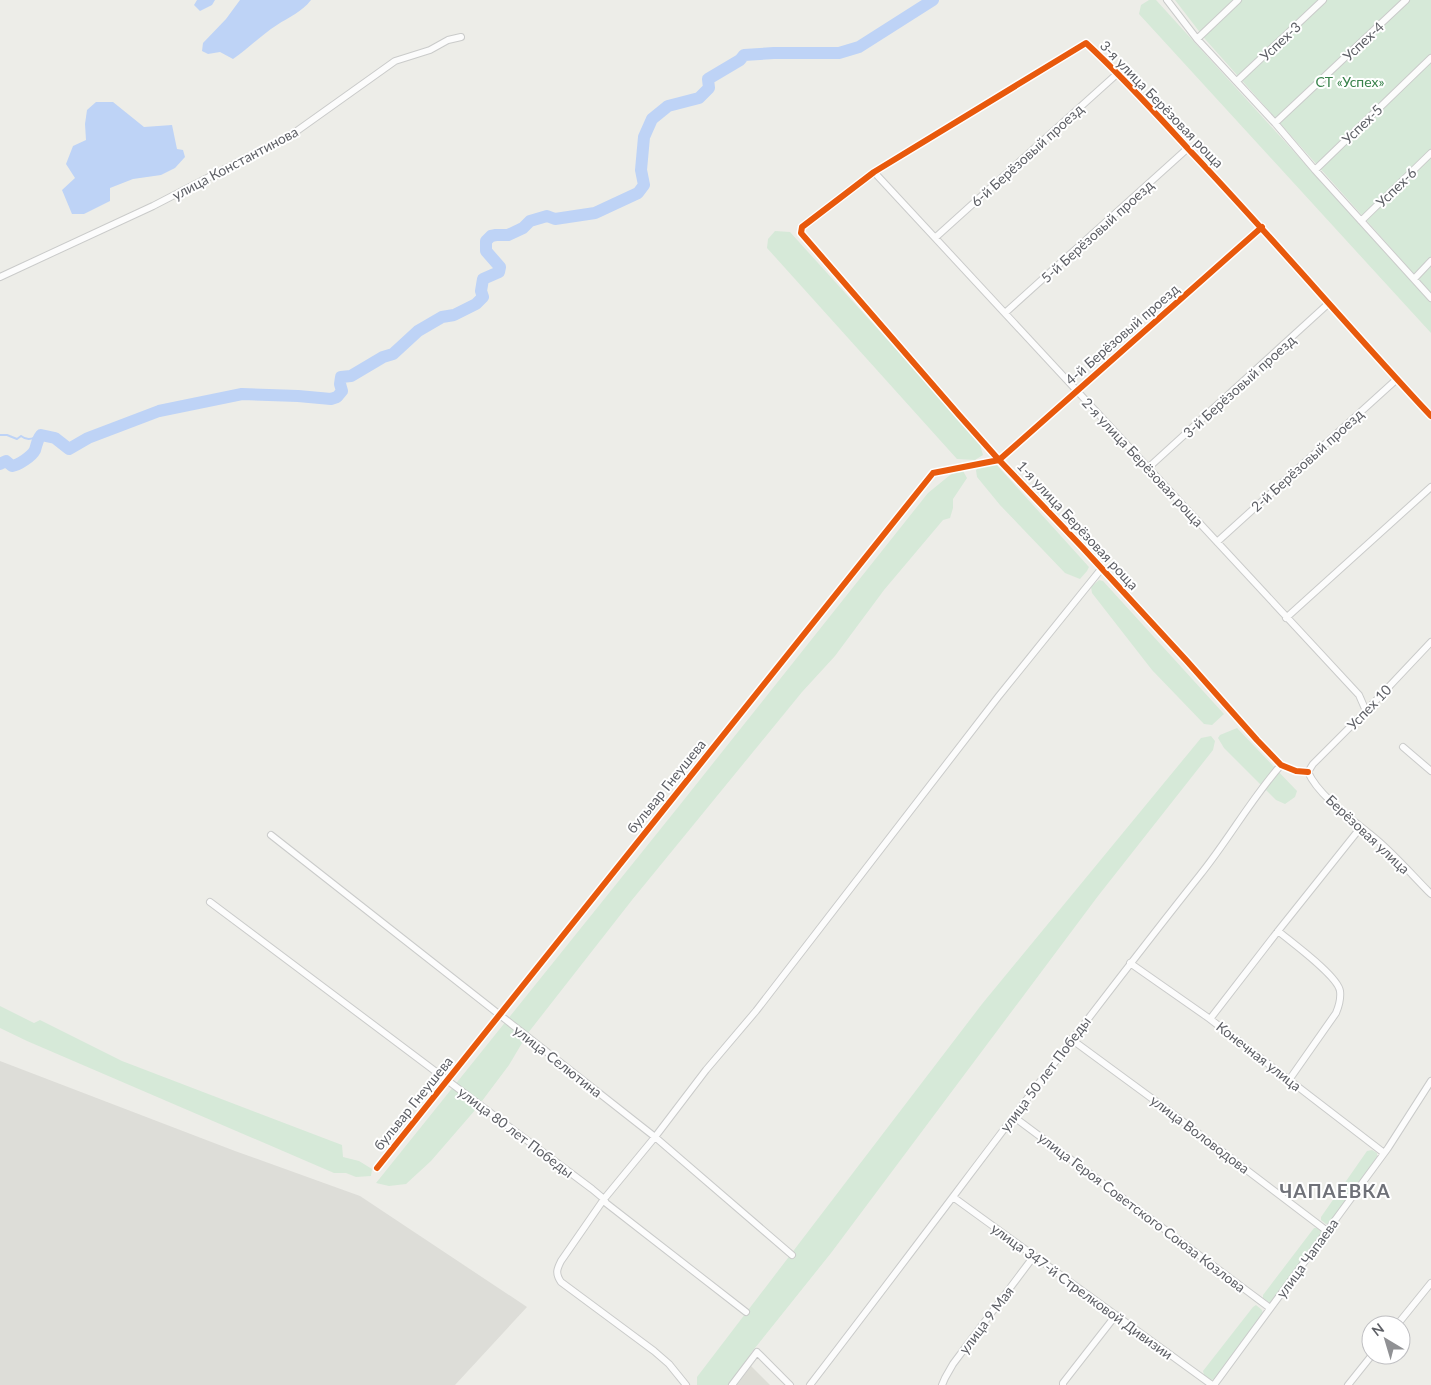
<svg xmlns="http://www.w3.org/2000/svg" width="1431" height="1385" font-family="Lato,sans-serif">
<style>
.industrial{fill:#ddddd8}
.education{fill:#ddddd6}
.green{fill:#d6e9d8}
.water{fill:#bed3f6}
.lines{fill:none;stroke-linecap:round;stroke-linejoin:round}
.stream{stroke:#bed3f6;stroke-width:2}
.river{stroke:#bed3f6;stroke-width:12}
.minor-casing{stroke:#cacbca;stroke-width:8}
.minor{stroke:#fcfcfc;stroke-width:6}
.cycleway-casing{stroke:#fff;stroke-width:9}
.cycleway{stroke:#e8590c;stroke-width:6}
.labels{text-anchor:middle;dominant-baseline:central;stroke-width:4;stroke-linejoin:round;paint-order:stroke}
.street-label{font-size:14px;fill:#5e6066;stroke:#fff}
.park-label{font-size:14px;fill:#38824b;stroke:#fff}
.district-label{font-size:19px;font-weight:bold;letter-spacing:1px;fill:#6f7178;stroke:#fff}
</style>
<rect width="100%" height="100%" fill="#edede8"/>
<path class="industrial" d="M0 1061 235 1151 360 1196 527 1307 455 1385H0Z"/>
<path class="education" d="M751 1366 770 1385H737Z"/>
<path class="green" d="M1149 0H1156L1431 302V333L1139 14 1141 5Z
M1175 0H1431V293L1205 39Z
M775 231 790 232 979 441 983 455 975 460 957 459 767 248 768 239Z
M994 462 1089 567 1087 571 1080 579 1065 573 1000 505 977 477 976 470 982 465Z
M962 469 967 478 953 499V508L950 518 943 520 884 590 835 656 802 692 632 900 528 1033 509 1065 476 1109 431 1161 406 1184 389 1186 376 1183 679 806 928 493 950 475Z
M1099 580 1103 581 1224 714 1212 725 1204 724 1152 670 1092 593 1091 587Z
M1237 728 1297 791 1295 797 1285 804 1276 800 1224 748 1218 738 1220 735Z
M1211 736 1215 741 1213 750 1098 896 831 1253 751 1353 749 1361 731 1385H697V1377L982 1004 1201 738Z
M0 1006 34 1023 40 1020 122 1061 342 1145 343 1157 359 1161 372 1169 371 1176 356 1177 346 1173H334L27 1041 0 1028Z
M1372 1150 1377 1153V1157L1330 1223 1326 1224 1321 1220V1217L1367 1151Z
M1314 1228H1317L1322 1232V1235L1272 1302 1270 1303 1263 1298V1295Z
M1256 1305 1262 1310 1263 1314 1215 1379 1211 1380 1204 1375 1203 1371 1253 1307Z"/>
<path class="water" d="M197 0H215L212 5 200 11 194 5Z
M240 0H311C302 12 289 17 277 25 261 35 248 49 233 59L220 52 208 54 202 51 203 43 226 19Z
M96 102H113L144 127 172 125 177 149 183 150 185 157 175 168 161 175 133 179 110 188V201L84 214H72L62 190 75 178 66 164 73 146 86 140 85 124 87 110Z"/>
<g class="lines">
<path class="stream" d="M0 435H7L17 439 21 436C29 442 32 438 41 435"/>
<path class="river" d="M0 464 6 461 12 466C19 465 32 456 35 450 37 444 37 440 41 435L55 438 69 449 88 438 159 411 242 394 298 396 331 399 337 397 342 391 340 384 341 377 351 376 383 357 393 354 418 331 442 317 454 315 476 304 483 297 481 291 483 279 499 272 500 267 486 251V241L491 236 496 235H508L523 228 530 221 547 216 555 219 595 213 638 193 644 185 641 170 644 137 652 119 668 106 699 98 709 88 708 79 740 60 744 55 774 53H839L859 47 933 0"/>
<defs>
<path id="minor" d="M1167 0 1197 39 1275 123 1315 170 1431 298
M1197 39 1238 0
M1237 81 1323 0
M1275 123 1406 0
M1315 170 1431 58
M874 172 1359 695 1366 711
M1361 221 1431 153
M936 237 1118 73
M0 277 153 206 294 133 395 61 430 50 448 40 461 37
M1414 279 1431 261
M1005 313 1188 148
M1148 468 1329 303
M1217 542 1397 379
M1286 618 1431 487
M1403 747 1431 771
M1308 772 1296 771 1281 765 1257 740 1186 660 1082 547 999 460 959 415 801 233 802 227 874 172 1086 43C1124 78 1159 117 1194 155 1275 241 1351 330 1431 416
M1308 772 1313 764 1366 711 1431 642
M1308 772C1319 797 1356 822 1376 839 1396 856 1413 876 1431 894
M271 835 655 1137 792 1255
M210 902 592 1189 604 1199 606 1203 746 1312
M1278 931C1291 942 1338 976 1340 991 1341 999 1339 1006 1336 1013L1289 1080
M1130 963 1210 1019 1384 1153
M1210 1019 1278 931 1361 827
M1071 1039 1169 1111 1327 1231
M1014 1117 1270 1308
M377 1168 933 473 999 460 1262 227
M953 1197 1212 1385
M1397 1325 1431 1283
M686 1385 669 1364 654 1351 561 1282C555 1273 557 1269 561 1261L604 1199 655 1137 706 1070 756 1011 998 697 1102 568
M732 1385 757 1352 790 1385
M810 1385C941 1215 1067 1042 1200 875 1229 839 1251 799 1281 765
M942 1385 945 1378 953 1364 1034 1256
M1063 1385V1383L1116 1315
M1214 1385 1388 1148 1431 1081
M1348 1385 1372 1355"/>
</defs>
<use href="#minor" class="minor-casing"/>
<use href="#minor" class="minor"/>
<defs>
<path id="cycleway" d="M1308 772 1296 771 1281 765 1257 740 1186 660 1082 547 999 460 959 415 801 233 802 227 874 172 1086 43C1124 78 1159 117 1194 155 1275 241 1351 330 1431 416
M377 1168 933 473 999 460 1262 227"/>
</defs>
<use href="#cycleway" class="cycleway-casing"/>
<use href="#cycleway" class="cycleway"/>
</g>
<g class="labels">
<g class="street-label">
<text transform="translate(1280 41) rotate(-43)">Успех-3</text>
<text transform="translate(1363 41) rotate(-43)">Успех-4</text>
<text transform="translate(1162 104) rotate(46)">3-я улица Берёзовая роща</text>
<text transform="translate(1362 124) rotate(-44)">Успех-5</text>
<text transform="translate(1027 155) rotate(-42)">6-й Берёзовый проезд</text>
<text transform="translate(235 163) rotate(-28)">улица Константинова</text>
<text transform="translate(1396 187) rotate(-44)">Успех-6</text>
<text transform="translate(1097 231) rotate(-42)">5-й Берёзовый проезд</text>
<text transform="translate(1122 334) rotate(-41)">4-й Берёзовый проезд</text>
<text transform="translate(1239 386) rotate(-42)">3-й Берёзовый проезд</text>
<text transform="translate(1307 460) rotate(-42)">2-й Берёзовый проезд</text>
<text transform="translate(1143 462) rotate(47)">2-я улица Берёзовая роща</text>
<text transform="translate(1078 525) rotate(47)">1-я улица Берёзовая роща</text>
<text transform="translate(1369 707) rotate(-46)">Успех 10</text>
<text transform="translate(666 786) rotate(-51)">бульвар Гнеушева</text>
<text transform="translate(1368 834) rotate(43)">Берёзовая улица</text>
<text transform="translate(1259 1056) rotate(38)">Конечная улица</text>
<text transform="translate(558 1061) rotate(38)">улица Селютина</text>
<text transform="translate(1045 1074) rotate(-53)">улица 50 лет Победы</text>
<text transform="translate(413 1103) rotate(-51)">бульвар Гнеушева</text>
<text transform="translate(516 1132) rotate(37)">улица 80 лет Победы</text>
<text transform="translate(1200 1134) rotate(37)">улица Воловодова</text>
<text transform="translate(1142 1212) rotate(37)">улица Героя Советского Союза Козлова</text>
<text transform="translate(1307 1258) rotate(-54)">улица Чапаева</text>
<text transform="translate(1082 1291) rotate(36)">улица 347-й Стрелковой Дивизии</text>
<text transform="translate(986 1320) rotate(-53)">улица 9 Мая</text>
</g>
<g class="park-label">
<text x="1350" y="81">СТ «Успех»</text>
</g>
<g class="district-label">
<text x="1335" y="1190">ЧАПАЕВКА</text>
</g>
</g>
<g transform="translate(1386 1340) rotate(322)"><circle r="24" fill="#ffffff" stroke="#bfbfc2"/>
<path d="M0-4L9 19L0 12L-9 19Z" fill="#909194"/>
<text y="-8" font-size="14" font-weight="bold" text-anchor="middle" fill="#5e6066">N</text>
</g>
</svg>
